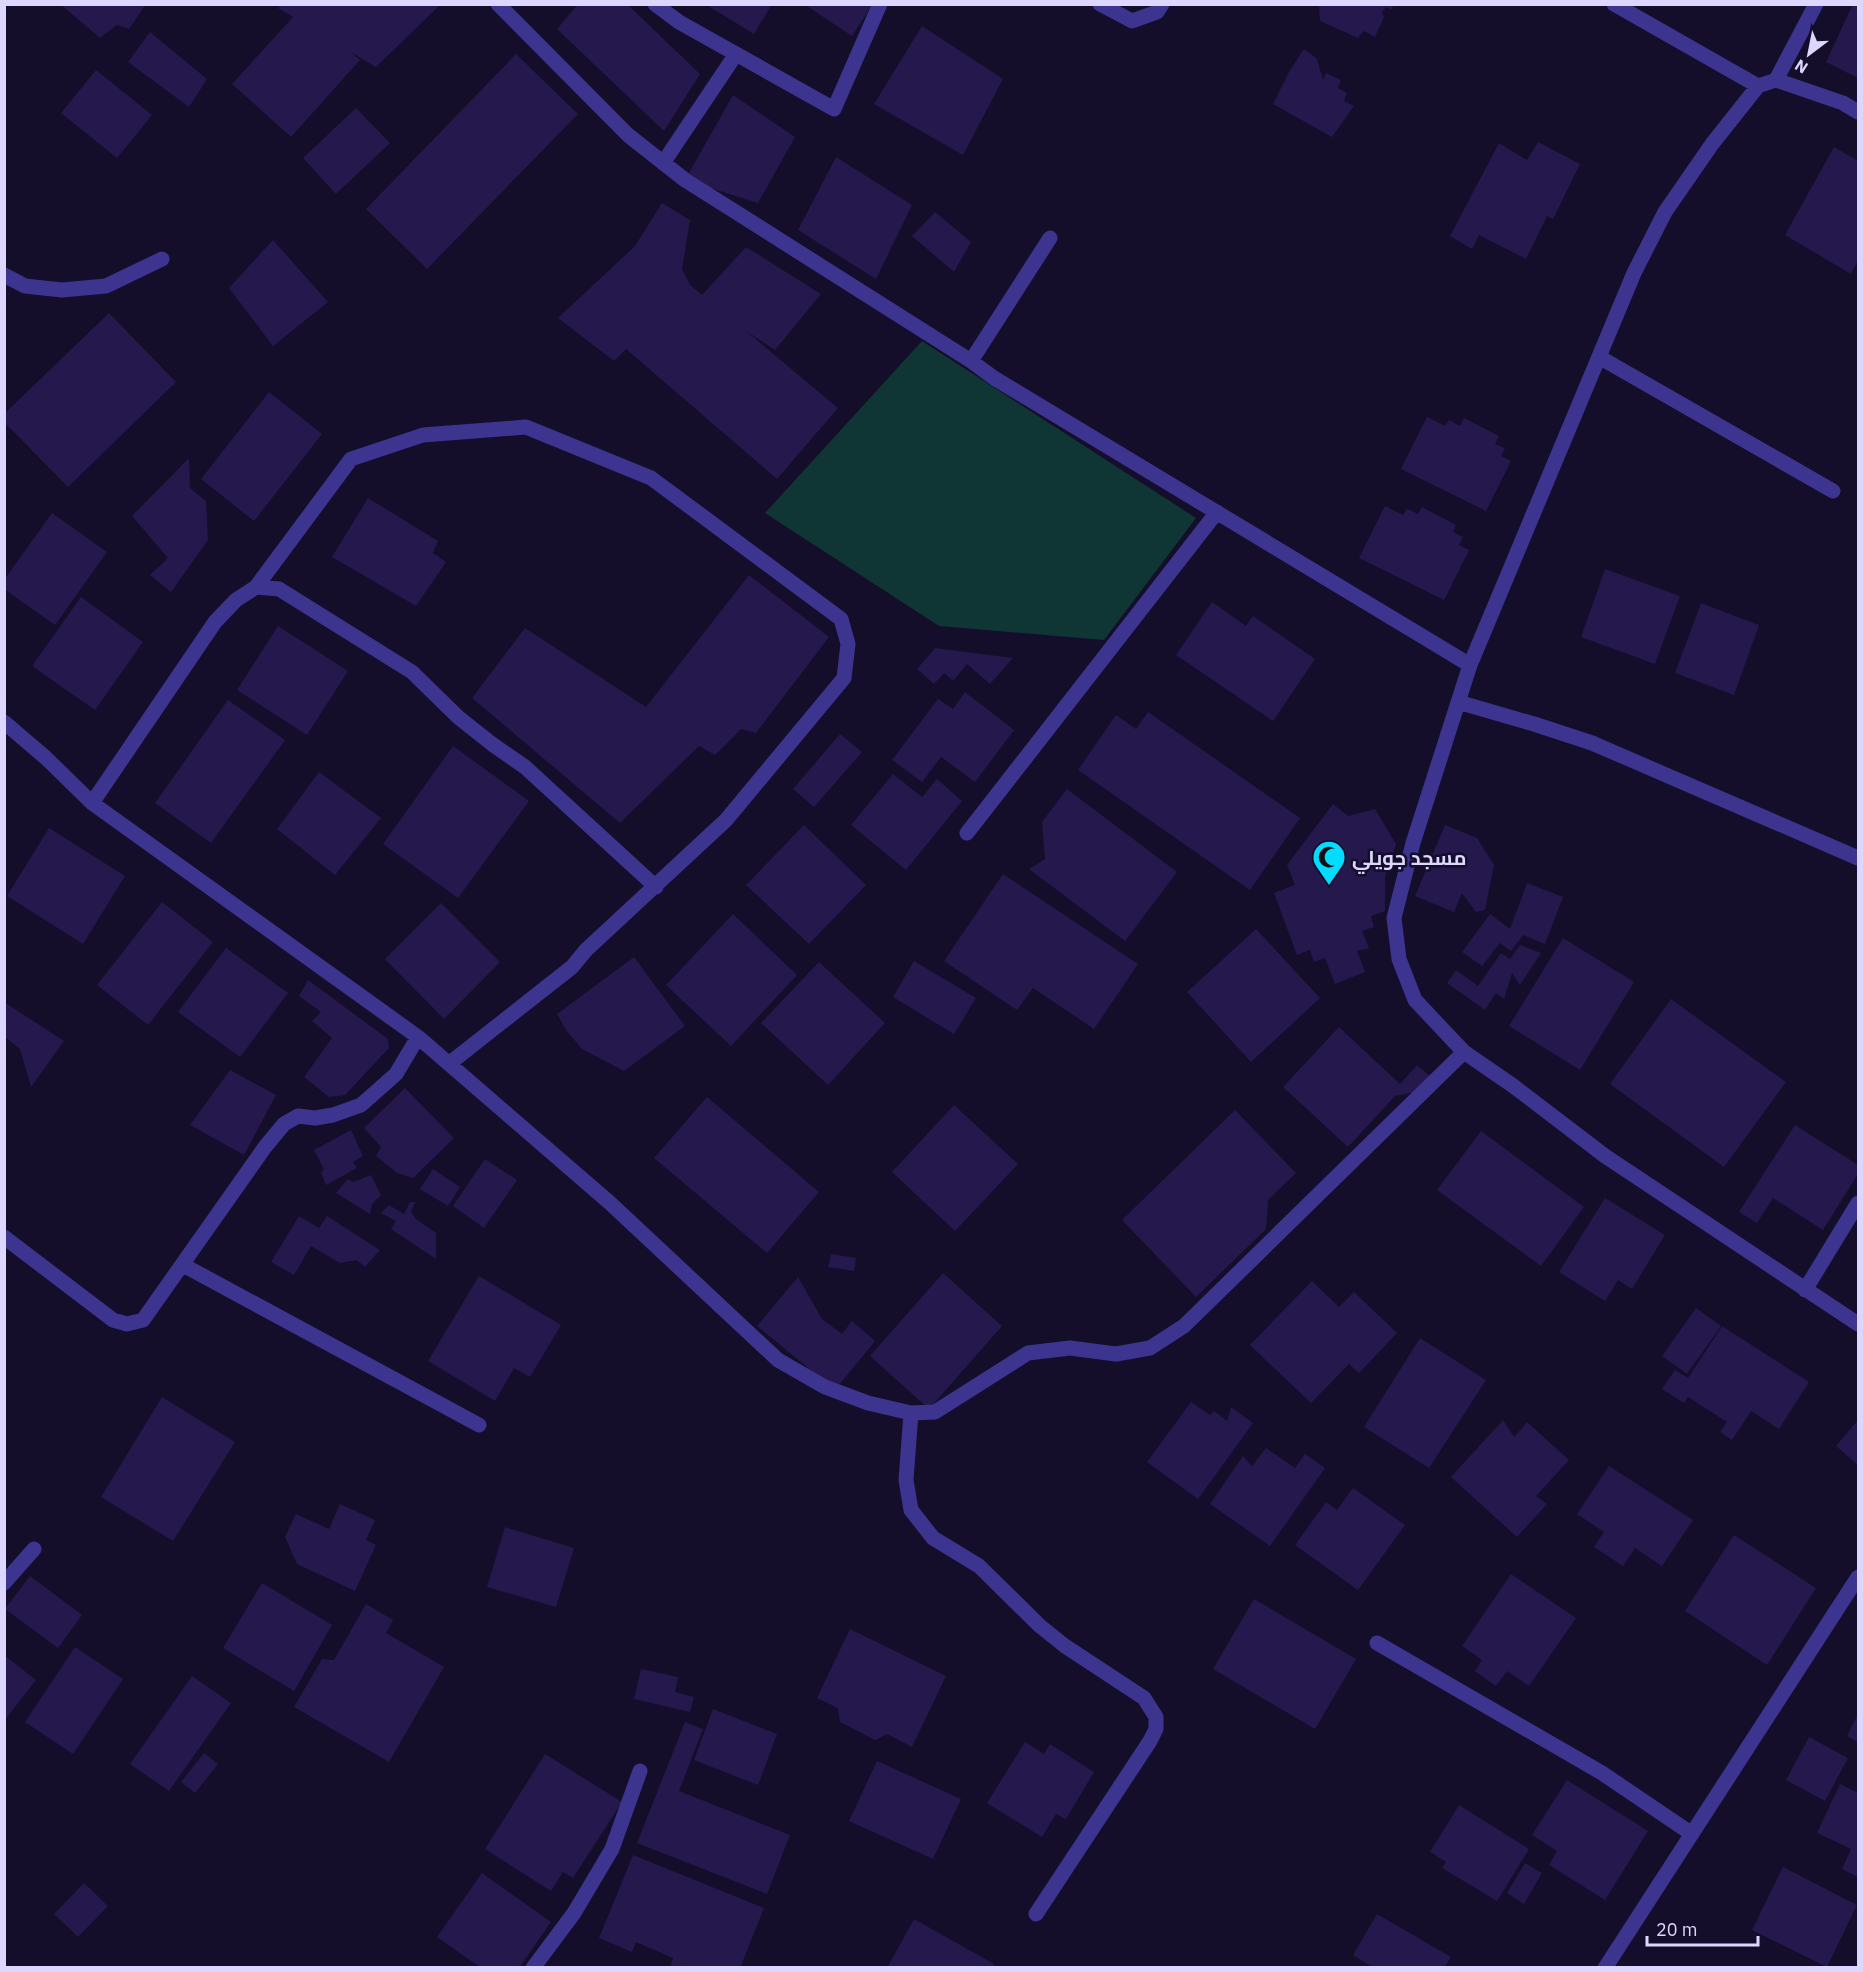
<svg xmlns="http://www.w3.org/2000/svg" width="1863" height="1972" font-family="'IBM Plex Sans',Cairo,sans-serif">
<style>
.green{fill:#103535}
.building{fill:#25184d}
.lines{fill:none;stroke-linecap:round;stroke-linejoin:round}
.minor{stroke:#3c348e;stroke-width:15}
.labels{text-anchor:middle;dominant-baseline:central;stroke-width:5;stroke-linejoin:round;paint-order:stroke}
.poi-label{font-size:20px;font-weight:bold;fill:#ddd7ff;stroke:#140e2a;text-anchor:start}
</style>
<rect width="100%" height="100%" fill="#140e2a"/>
<path class="green" d="M922 341 1196 518 1104 640 939 626 765 513Z"/>
<path class="building" d="M60 4H146L129 29 117 25 100 38Z
M578 4H627L700 74 664 131 557 29Z
M705 4H772L754 34Z
M804 4H873L852 36Z
M1319 4H1394L1391 10 1386 7 1382 12 1384 17 1375 37 1364 31 1358 38 1320 21Z
M1853 4H1858V78L1826 62Z
M282 5H440L376 67 351 52 360 60 291 137 232 84 293 17 278 8Z
M922 26 1003 79 963 155 874 104Z
M150 32 207 79 189 107 128 62Z
M1304 49 1317 59 1323 80 1326 73 1341 80 1338 88 1347 93 1344 101 1354 106 1332 137 1273 104 1289 72Z
M516 54 578 114 427 269 366 209Z
M96 70 152 115 117 158 61 113Z
M733 95 795 137 758 203 685 180Z
M356 108 390 143 336 194 303 158Z
M1538 142 1580 164 1553 219 1547 216 1526 259 1479 235 1472 249 1450 236 1499 143 1527 160Z
M1834 147 1858 161V260L1851 274 1785 235Z
M836 157 912 205 876 279 798 230Z
M662 203 690 220 682 269 690 285 702 295 746 247 821 294 775 350 746 331 838 408 777 479 626 349 614 361 558 318 635 246Z
M935 212 971 242 954 272 912 236Z
M273 240 328 302 273 346 229 288Z
M109 313 176 382 68 487 4 422V414Z
M269 392 322 434 254 521 201 479Z
M1427 417 1445 426 1449 420 1460 426 1464 418 1499 436 1495 444 1505 448 1501 456 1511 461 1486 511 1401 469Z
M189 458 190 488 206 501 208 540 171 592 150 575 168 558 132 516Z
M368 498 438 541 433 553 446 562 416 606 332 557Z
M1385 506 1403 515 1407 509 1418 514 1422 507 1456 525 1453 532 1463 537 1459 545 1469 550 1444 600 1359 558Z
M52 513 107 552 55 625 4 589V580Z
M1605 569 1680 596 1655 664 1581 637Z
M749 575 829 637 756 733 741 729 715 755 699 746 620 823 472 698 525 628 646 707Z
M81 597 143 642 95 710 32 666Z
M1212 602 1246 626 1253 616 1315 659 1273 721 1176 655Z
M1701 603 1759 625 1734 695 1675 673Z
M278 626 348 671 307 735 237 690Z
M935 648 1013 658 990 684 967 664 953 681 944 673 934 684 917 669Z
M965 692 1014 730 975 782 941 757 922 782 892 760 938 699 953 709Z
M228 700 285 740 211 843 155 803Z
M1148 712 1300 818 1250 890 1078 770 1116 715 1136 729Z
M840 734 862 752 814 807 793 789Z
M453 746 529 801 458 898 383 844Z
M319 772 381 818 335 875 277 829Z
M893 774 922 797 937 779 962 801 906 870 851 825Z
M1067 789 1177 872 1125 941 1029 869 1045 859 1042 822Z
M1333 804 1348 816 1375 809 1396 844 1385 877V911L1371 916 1374 927 1362 931 1369 948 1357 951 1365 972 1335 984 1325 958 1314 962 1310 950 1297 955 1274 893 1295 885 1287 865Z
M804 825 866 885 809 944 746 885Z
M1445 825 1477 838 1494 865 1485 910 1476 912 1462 893 1454 912 1415 896Z
M49 828 125 876 83 944 7 896Z
M1003 874 1138 964 1094 1029 1033 988 1017 1010 944 961Z
M1527 883 1563 897 1545 944 1523 935 1511 951 1500 943 1482 966 1462 952 1490 914 1510 929Z
M162 902 213 942 148 1025 97 985Z
M441 903 500 962 444 1019 385 959Z
M733 914 797 975 731 1046 666 985Z
M1256 929 1320 998 1251 1062 1187 992Z
M1563 938 1634 982 1580 1070 1509 1026Z
M1520 945 1541 953 1520 985 1512 973 1504 999 1496 993 1485 1010 1447 983 1456 970 1478 986 1501 953 1510 959Z
M226 948 288 993 240 1057 178 1012Z
M634 957 685 1026 624 1071 582 1049 566 1030 557 1014Z
M914 961 976 998 954 1034 893 997Z
M819 962 885 1023 828 1085 761 1023Z
M308 980 388 1039 389 1048 345 1095 329 1097 304 1077 332 1038 312 1021 321 1012 299 996Z
M1671 999 1786 1082 1724 1167 1610 1084Z
M4 1002 64 1041 31 1087 20 1049 4 1036Z
M1339 1027 1400 1084 1417 1065 1430 1076 1415 1092 1395 1096 1348 1147 1283 1087Z
M230 1070 276 1095 244 1155 190 1125Z
M405 1088 454 1138 413 1178 397 1173 376 1156 381 1147 364 1128Z
M707 1097 819 1192 767 1253 654 1158Z
M954 1105 1018 1164 955 1231 892 1172Z
M1235 1110 1296 1173 1268 1200 1266 1229 1196 1297 1122 1220Z
M1795 1125 1858 1165V1174L1823 1230 1773 1198 1757 1223 1739 1212Z
M351 1130 363 1156 353 1162 357 1168 326 1185 321 1173 324 1169 314 1150Z
M1481 1131 1584 1207 1541 1266 1437 1190Z
M485 1159 517 1180 484 1228 453 1206Z
M433 1169 460 1187 448 1206 420 1189Z
M371 1175 381 1195 372 1204 370 1214 336 1193 348 1179 353 1182Z
M1605 1198 1665 1235 1632 1289 1618 1280 1605 1301 1559 1272Z
M410 1202H415L411 1212 416 1219 436 1233V1259L391 1229 396 1221 381 1213 389 1205 404 1214Z
M299 1216 319 1228 327 1216 380 1250 365 1267 357 1260 340 1263 311 1246 294 1275 271 1262Z
M831 1254 856 1258 854 1271 828 1267Z
M943 1273 1002 1326 929 1409 870 1356Z
M479 1276 561 1325 530 1377 514 1368 495 1401 428 1361Z
M798 1277 822 1319 842 1334 852 1321 875 1341 835 1390 757 1326Z
M1312 1281 1339 1307 1354 1292 1397 1333 1359 1373 1349 1364 1311 1403 1250 1345Z
M1696 1308 1721 1326 1687 1374 1662 1356Z
M1722 1326 1809 1382 1779 1429 1751 1411 1732 1440 1720 1432 1727 1422 1688 1397 1684 1403 1662 1389 1675 1370 1688 1378Z
M1420 1338 1486 1380 1429 1468 1364 1427Z
M162 1397 235 1442 173 1541 101 1497Z
M1191 1402 1210 1415 1214 1411 1227 1421 1231 1407 1253 1423 1198 1499 1147 1462Z
M1503 1420 1514 1437 1527 1422 1569 1460 1536 1496 1547 1504 1517 1537 1451 1477Z
M1858 1420V1465L1836 1446Z
M1266 1448 1295 1468 1305 1454 1325 1468 1270 1546 1210 1504 1243 1456 1252 1466Z
M1609 1466 1693 1520 1662 1566 1635 1548 1623 1566 1594 1547 1604 1532 1577 1514Z
M1353 1488 1405 1525 1358 1590 1295 1545 1326 1502 1337 1510Z
M340 1504 375 1520 366 1540 376 1545 355 1591 297 1564 285 1537 296 1514 329 1529Z
M505 1527 574 1548 556 1607 487 1587Z
M1734 1535 1816 1588 1767 1665 1685 1611Z
M1511 1574 1576 1618 1529 1686 1507 1671 1496 1686 1475 1671 1482 1660 1462 1646Z
M30 1576 82 1615 58 1648 5 1609Z
M262 1583 332 1625 294 1691 223 1648Z
M1254 1599 1356 1659 1315 1729 1213 1669Z
M366 1604 393 1620 386 1633 444 1667 389 1762 294 1707 322 1659 334 1660Z
M850 1629 946 1676 912 1747 887 1734 875 1740 840 1722 838 1708 817 1698Z
M75 1647 123 1679 73 1754 25 1722Z
M4 1655 36 1680 4 1721Z
M641 1669 678 1677 675 1692 694 1697 690 1712 634 1699Z
M192 1676 231 1703 169 1791 130 1764Z
M713 1709 777 1734 758 1785 694 1760Z
M1858 1714V1742L1847 1736Z
M685 1722 703 1729 679 1791 790 1835 767 1894 637 1843Z
M1809 1737 1848 1758 1825 1801 1786 1780Z
M1025 1742 1044 1754 1050 1744 1094 1772 1066 1819 1056 1814 1042 1837 987 1803Z
M204 1753 218 1764 195 1793 181 1782Z
M545 1754 622 1802 573 1878 563 1872 551 1891 485 1849Z
M877 1761 961 1799 933 1859 849 1821Z
M1567 1780 1648 1831 1605 1900 1549 1865 1557 1851 1532 1835Z
M1840 1784 1858 1793V1877L1842 1869 1851 1849 1817 1833Z
M1459 1805 1529 1849 1497 1901 1442 1868 1446 1862 1430 1852Z
M633 1855 764 1908 740 1968H670L673 1958 636 1942 632 1952 599 1938Z
M1525 1863 1542 1873 1524 1904 1507 1893Z
M1783 1867 1857 1905 1827 1967 1752 1930Z
M482 1873 551 1922 519 1968H481L437 1937Z
M84 1883 108 1906 78 1937 54 1914Z
M1377 1914 1451 1957 1444 1968H1374L1353 1955Z
M914 1919 994 1964 992 1968H887Z"/>
<g class="lines">
<path class="minor" d="M498 4 628 135 685 180 971 361 994 378 1470 665
M655 4 679 22 834 109 880 4
M1100 4 1132 21 1157 12 1162 4
M1614 4 1758 86
M1776 80 1816 4
M1858 112 1843 103 1776 80 1758 86 1712 144 1665 212 1634 273 1470 665 1413 843 1394 918 1399 959 1415 1000 1464 1052 1512 1085 1605 1156 1858 1324
M663 163 736 54
M4 275 25 286 62 290 106 286 162 259
M1599 357 1833 491
M971 361 1050 238
M256 587 351 459 423 435 526 427 651 478 841 619 848 644 844 678 726 820 586 950 572 967 450 1063
M1458 702 1534 724 1592 743 1858 858
M4 722 46 758 92 803 418 1037 610 1203 778 1360 825 1387 868 1403 911 1413 935 1412 1028 1353 1070 1348 1116 1354 1150 1348 1184 1326 1464 1052
M92 803 215 622 236 600 256 587 279 589 412 672 458 717 492 744 525 767 656 887
M967 833 1217 512
M4 1237 113 1320 127 1324 143 1320 265 1147 284 1124 298 1116 315 1118 333 1115 361 1105 396 1074 418 1037
M183 1265 479 1425
M1805 1290 1858 1203
M911 1413 906 1480 911 1510 933 1538 979 1566 1040 1626 1065 1646 1144 1698 1156 1717V1729L1150 1741 1036 1914
M4 1583 34 1549
M1377 1643 1602 1773 1692 1834
M533 1968 574 1913 612 1849 640 1771
M1605 1968 1858 1577"/>
</g>
<defs>
<symbol id="mosque-pin" viewBox="-11 -11 22 30"><path d="M0 17L-7.5 6A9.5 9.5 0 1 1 7.5 6Z" fill="#03dbff" stroke="#140e2a"/><path d="M3.5-4.9A6 6 0 1 0 3.5 4.9A5 5 0 1 1 3.5-4.9Z" fill="#111"/></symbol>
</defs>
<g fill-rule="evenodd">
<use href="#mosque-pin" x="1310" y="838" width="38" height="52"/>
</g>
<g class="labels">
<g class="poi-label">
<text x="1352" y="857">مسجد جويلي</text>
</g>
</g>
<rect width="1863" height="1972" fill="none" stroke="#ddd7ff" stroke-width="12"/>
<g transform="translate(1809 54) rotate(212)" stroke="#140e2a" stroke-width="4.5" paint-order="stroke">
<path d="M0-4.5L10 22L0 15L-10 22Z" fill="#ddd7ff"/>
<text y="-9" font-size="16" font-weight="bold" text-anchor="middle" fill="#ddd7ff">N</text>
</g>
<path d="M1647 1936v9h111v-9" fill="none" stroke="#ddd7ff" stroke-width="3"/>
<text x="1656" y="1936" font-size="18" fill="#ddd7ff" stroke="#140e2a" stroke-width="4.5" paint-order="stroke">20 m</text>
</svg>
